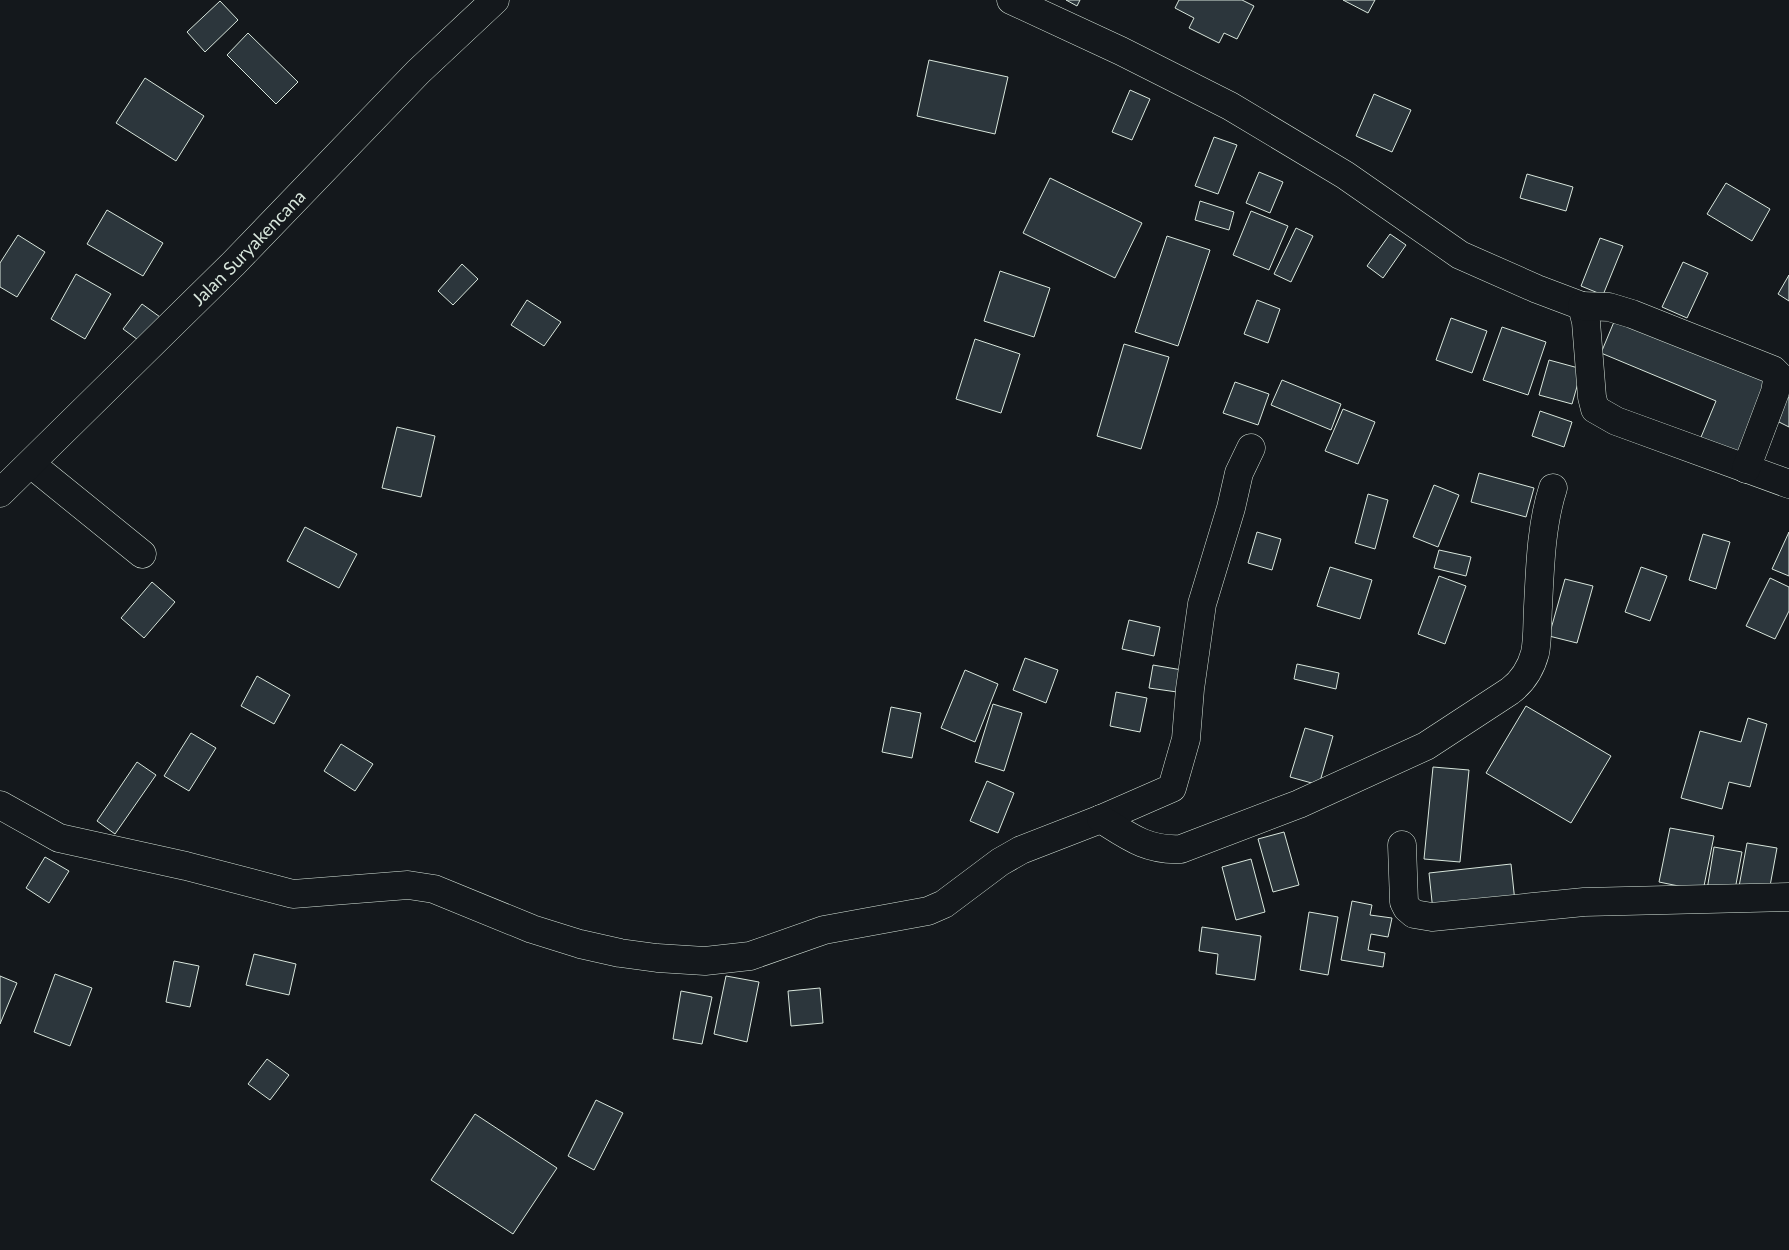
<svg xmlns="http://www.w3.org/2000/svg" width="1789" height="1250" font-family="Lato,sans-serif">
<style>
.building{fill:#2c363c;stroke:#d8e6dc}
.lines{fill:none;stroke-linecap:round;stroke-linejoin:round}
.minor-casing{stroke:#d8e6dc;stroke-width:29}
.minor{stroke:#14181c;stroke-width:28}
.labels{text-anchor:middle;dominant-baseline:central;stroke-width:4;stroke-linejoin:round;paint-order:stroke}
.street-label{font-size:18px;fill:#d8e6dc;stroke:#14181c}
</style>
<rect width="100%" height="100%" fill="#14181c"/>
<path class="building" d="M1066 0H1080L1077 6Z
M1179 0H1242L1254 6 1237 39 1224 33 1219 43 1189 28 1194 18 1175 8Z
M1343 0H1375L1368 13Z
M220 1 238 20 205 52 187 32Z
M248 33 298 82 276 104 227 55Z
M929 60 1008 77 995 134 917 116Z
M145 78 204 116 176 161 116 123Z
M1130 90 1150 99 1132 140 1112 132Z
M1374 94 1411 110 1392 152 1356 136Z
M1214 137 1237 145 1218 194 1195 186Z
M1259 172 1283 182 1270 213 1246 203Z
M1527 174 1573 187 1566 211 1520 198Z
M1050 178 1142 223 1115 278 1023 233Z
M1726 183 1770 209 1752 241 1707 214Z
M1200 201 1234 212 1229 230 1195 220Z
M107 210 163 243 143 276 87 244Z
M1251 211 1288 226 1269 270 1233 255Z
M1296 228 1313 236 1291 282 1274 274Z
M1390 234 1406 245 1383 278 1367 266Z
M18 235 45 252 17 297 0 287V263Z
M1167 236 1210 250 1178 346 1135 332Z
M1600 238 1623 246 1603 295 1581 286Z
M1683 262 1708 273 1687 318 1662 307Z
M462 264 478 279 453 305 438 291Z
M1000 271 1050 288 1034 337 984 321Z
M76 274 111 294 85 339 51 319Z
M1789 275V301L1778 294Z
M527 300 561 322 544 346 511 325Z
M1257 300 1280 309 1268 343 1244 334Z
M142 304 160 317 141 342 123 329Z
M1616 317 1772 382 1739 459 1699 442 1716 401 1601 353Z
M1451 318 1487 331 1472 373 1436 360Z
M1502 327 1546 342 1528 395 1483 380Z
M975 339 1020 354 1001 413 956 399Z
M1124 344 1169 357 1141 449 1097 436Z
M1549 360 1582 369 1572 404 1539 395Z
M1282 380 1341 404 1331 430 1271 405Z
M1235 382 1269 394 1258 425 1223 413Z
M1782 394 1789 398V427L1771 418Z
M1343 409 1375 422 1358 464 1325 451Z
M1540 411 1572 422 1564 447 1532 436Z
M397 427 435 436 421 497 382 488Z
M1479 473 1534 488 1526 517 1471 502Z
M1434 485 1459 495 1438 547 1413 537Z
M1368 494 1388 500 1375 549 1355 543Z
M305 527 357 554 339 588 287 561Z
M1257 532 1281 539 1272 570 1248 563Z
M1789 532V576L1772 569Z
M1703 534 1730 542 1716 589 1689 580Z
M1439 550 1471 557 1466 576 1434 568Z
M1330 567 1372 580 1360 619 1317 606Z
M1641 567 1667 576 1650 621 1625 612Z
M1439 576 1466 586 1445 644 1418 634Z
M1770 578 1789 587V611L1775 639 1746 626Z
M1565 579 1593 586 1577 643 1549 636Z
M152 582 175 602 144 638 121 618Z
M1129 620 1160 627 1154 656 1122 649Z
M1025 658 1058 670 1046 703 1013 690Z
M1297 664 1339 673 1336 689 1294 679Z
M1153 665 1188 671 1184 693 1149 688Z
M965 670 998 684 975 742 941 728Z
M257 676 290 695 274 724 241 706Z
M1116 692 1147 698 1140 732 1110 726Z
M993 704 1022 713 1004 771 975 762Z
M1526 706 1611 756 1571 823 1486 773Z
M891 707 921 713 912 758 882 752Z
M1748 718 1767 724 1750 787 1729 782 1722 809 1681 798 1700 731 1741 742Z
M1305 728 1333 736 1319 785 1290 777Z
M191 733 216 748 189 791 164 776Z
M341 744 373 764 355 791 324 771Z
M137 762 156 775 115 834 97 821Z
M1433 767 1469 770 1460 862 1424 859Z
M987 781 1014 793 998 833 970 821Z
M1670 828 1714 836 1703 891 1659 882Z
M1284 832 1299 885 1273 892 1258 839Z
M1747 843 1777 848 1768 897 1738 892Z
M1714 847 1742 852 1734 895 1707 890Z
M45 857 69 871 49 903 26 888Z
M1251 859 1265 912 1236 920 1222 867Z
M1511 864 1515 902 1433 911 1429 873Z
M1352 901 1372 905 1370 915 1392 918 1388 937 1371 934 1368 950 1385 953 1383 967 1341 960Z
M1309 912 1338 917 1328 975 1300 970Z
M1202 927 1261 936 1255 980 1216 974 1218 954 1199 951Z
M254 954 296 964 289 995 246 985Z
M174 961 199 966 190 1007 166 1002Z
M55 974 92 988 70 1046 34 1032Z
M0 976 17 983 0 1024Z
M726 976 759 982 747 1042 714 1034Z
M820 988 823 1023 791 1026 788 991Z
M681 991 712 997 702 1044 673 1039Z
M267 1059 289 1075 270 1100 248 1084Z
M596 1100 623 1113 594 1170 568 1156Z
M475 1114 557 1168 513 1234 431 1180Z"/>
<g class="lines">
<defs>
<g id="minor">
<path d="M1011 0 1121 51 1230 106 1345 175 1460 255 1537 289 1582 306 1586 322 1592 397 1595 409 1616 421 1789 484"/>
<path d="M1582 306 1609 307 1632 314 1773 370 1778 375 1775 392 1746 469"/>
<path d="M31 464 142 554"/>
<path id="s1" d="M0 493 233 264 418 72 495 0"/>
<path d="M0 805 59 838 186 866 293 894 408 885 434 889 532 929 580 944 620 953 657 958 705 961 750 956 824 930 928 911 944 904 1000 862 1021 850 1101 819 1172 788 1186 739 1190 689 1202 604 1231 508 1239 473 1251 448"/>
<path d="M1101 819C1128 836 1147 851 1181 849L1299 804 1426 746 1510 691C1522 682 1531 668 1535 653 1538 639 1537 621 1538 607 1540 568 1541 525 1553 488"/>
<path d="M1402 845 1404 902 1407 908 1414 914 1432 917 1584 902 1789 897"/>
</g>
</defs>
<use href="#minor" class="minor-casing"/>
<use href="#minor" class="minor"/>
</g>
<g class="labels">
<g class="street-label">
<text stroke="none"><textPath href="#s1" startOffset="349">Jalan Suryakencana</textPath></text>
</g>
</g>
</svg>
